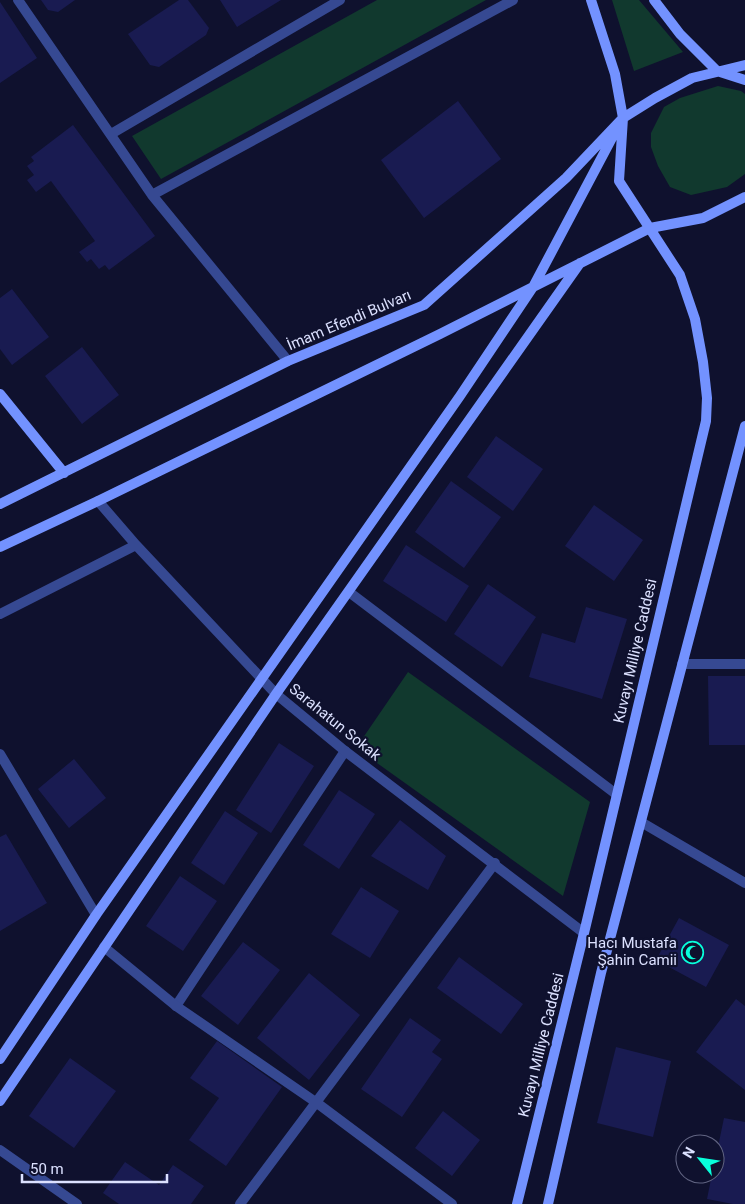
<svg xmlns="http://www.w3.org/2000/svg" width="745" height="1204" font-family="Roboto,sans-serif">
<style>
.green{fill:#11392e}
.building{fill:#191b51}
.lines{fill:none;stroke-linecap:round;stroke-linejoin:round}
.lane{stroke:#364992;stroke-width:10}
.street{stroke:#364992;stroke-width:10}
.secondary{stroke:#7392ff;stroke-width:10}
.labels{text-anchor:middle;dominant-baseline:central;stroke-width:4.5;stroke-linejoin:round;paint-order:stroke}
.street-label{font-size:15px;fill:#dce1ff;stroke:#0f112e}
.poi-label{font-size:15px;fill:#dce1ff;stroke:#0f112e;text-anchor:end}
</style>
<rect width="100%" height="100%" fill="#0f112e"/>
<path class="green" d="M377 0H486L161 179 132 136Z
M612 0H639L683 52 634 71Z
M718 86 741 91 745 94V174L727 187 691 195 670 187 658 166 651 147V133L664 107 680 98Z
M408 672 590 802 563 896 356 748Z"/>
<path class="building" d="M41 0H75L58 12 48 10Z
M179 0H188L209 28 206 35 159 67 150 65 128 34Z
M220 0H281L237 27Z
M0 2 37 58 0 83Z
M458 101 501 159 424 218 381 160Z
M73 125 155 236 109 270 105 265 99 269 91 259 87 262 79 252 95 241 51 181 36 192 27 180 34 175 27 166 34 161 31 157Z
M12 289 49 337 12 365 0 349V298Z
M82 347 119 395 82 424 45 376Z
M496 436 543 469 513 511 467 477Z
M451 481 501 517 464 568 415 532Z
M594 505 643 540 614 581 565 546Z
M406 545 469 586 446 622 383 581Z
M488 584 536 617 502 667 454 634Z
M586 607 627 619 602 699 529 677 542 633 575 643Z
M708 676H745V745H709Z
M279 743 314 766 271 833 236 810Z
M74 759 106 798 69 828 38 789Z
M339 790 375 814 339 869 303 845Z
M225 811 258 833 224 885 191 863Z
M400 820 446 856 428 890 371 856Z
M6 834 47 903 0 931V837Z
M180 876 217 901 183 951 146 926Z
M361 887 399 911 370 958 331 934Z
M679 918 729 945 706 987 656 960Z
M243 942 280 970 238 1025 201 996Z
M459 957 523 1004 501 1034 437 988Z
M309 973 360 1015 309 1080 257 1038Z
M736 999 745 1006V1090L696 1052Z
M410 1018 441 1040 432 1052 442 1059 402 1117 361 1089Z
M217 1041 282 1087 226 1166 189 1140 219 1098 190 1078Z
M616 1047 671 1061 653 1137 597 1123Z
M70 1058 116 1091 74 1148 29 1116Z
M443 1111 480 1140 452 1176 415 1148Z
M724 1118 745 1122V1204H733L707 1199 712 1174H715V1161Z
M125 1162 159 1185 173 1165 204 1186 191 1204H119L103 1193Z"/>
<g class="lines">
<path class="lane" d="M176 1006 345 751"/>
<path class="street" d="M18 0 152 195 288 361
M111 134 340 0
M152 195 513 0
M98 501 136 545 276 694 345 751 584 933
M349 592 616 794
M0 614 136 545
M682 664H745
M0 754 96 915
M641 822 745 883
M104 947 176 1006 317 1103 452 1204
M0 1150 77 1204
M240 1204 495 863"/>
<path class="secondary" d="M654 0 680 34 717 71 745 80
M0 394 64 473
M0 504 288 361 424 305 566 178 623 118 655 98 692 78 745 65
M0 547 98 501 440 334 650 228 703 218 745 197
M0 1059 96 915 460 396 533 287 621 121
M0 1101 276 694 580 263
M517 1204 584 933 706 421 707 398 703 362 695 319 680 275 619 181 623 118 615 74 591 0
M548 1204 601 973 745 426"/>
</g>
<defs>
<symbol id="mosque-ring" viewBox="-11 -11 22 22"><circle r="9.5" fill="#0f112e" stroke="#08ffdb" stroke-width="1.5"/><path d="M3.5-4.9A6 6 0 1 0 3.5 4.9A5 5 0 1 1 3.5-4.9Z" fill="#08ffdb"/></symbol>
</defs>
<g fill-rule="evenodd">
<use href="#mosque-ring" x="680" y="940" width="25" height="25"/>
</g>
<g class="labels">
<g class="street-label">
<text transform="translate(349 320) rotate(-23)">İmam Efendi Bulvarı</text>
<text transform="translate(635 651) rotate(-77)">Kuvayı Milliye Caddesi</text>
<text transform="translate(335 722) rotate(39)">Sarahatun Sokak</text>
<text transform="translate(541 1045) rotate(-76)">Kuvayı Milliye Caddesi</text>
</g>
<g class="poi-label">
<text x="677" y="943">Hacı Mustafa<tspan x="677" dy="17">Şahin Camii</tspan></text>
</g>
</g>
<g transform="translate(700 1159) rotate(300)"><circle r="24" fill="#0f112e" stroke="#616482"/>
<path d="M0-4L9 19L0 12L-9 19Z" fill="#08ffdb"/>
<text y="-8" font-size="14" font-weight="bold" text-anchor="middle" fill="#dce1ff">N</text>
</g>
<path d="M22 1174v8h145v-8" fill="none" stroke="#dce1ff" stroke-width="2.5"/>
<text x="30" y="1174" font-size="15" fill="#dce1ff" stroke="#0f112e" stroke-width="4" paint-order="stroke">50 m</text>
</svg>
